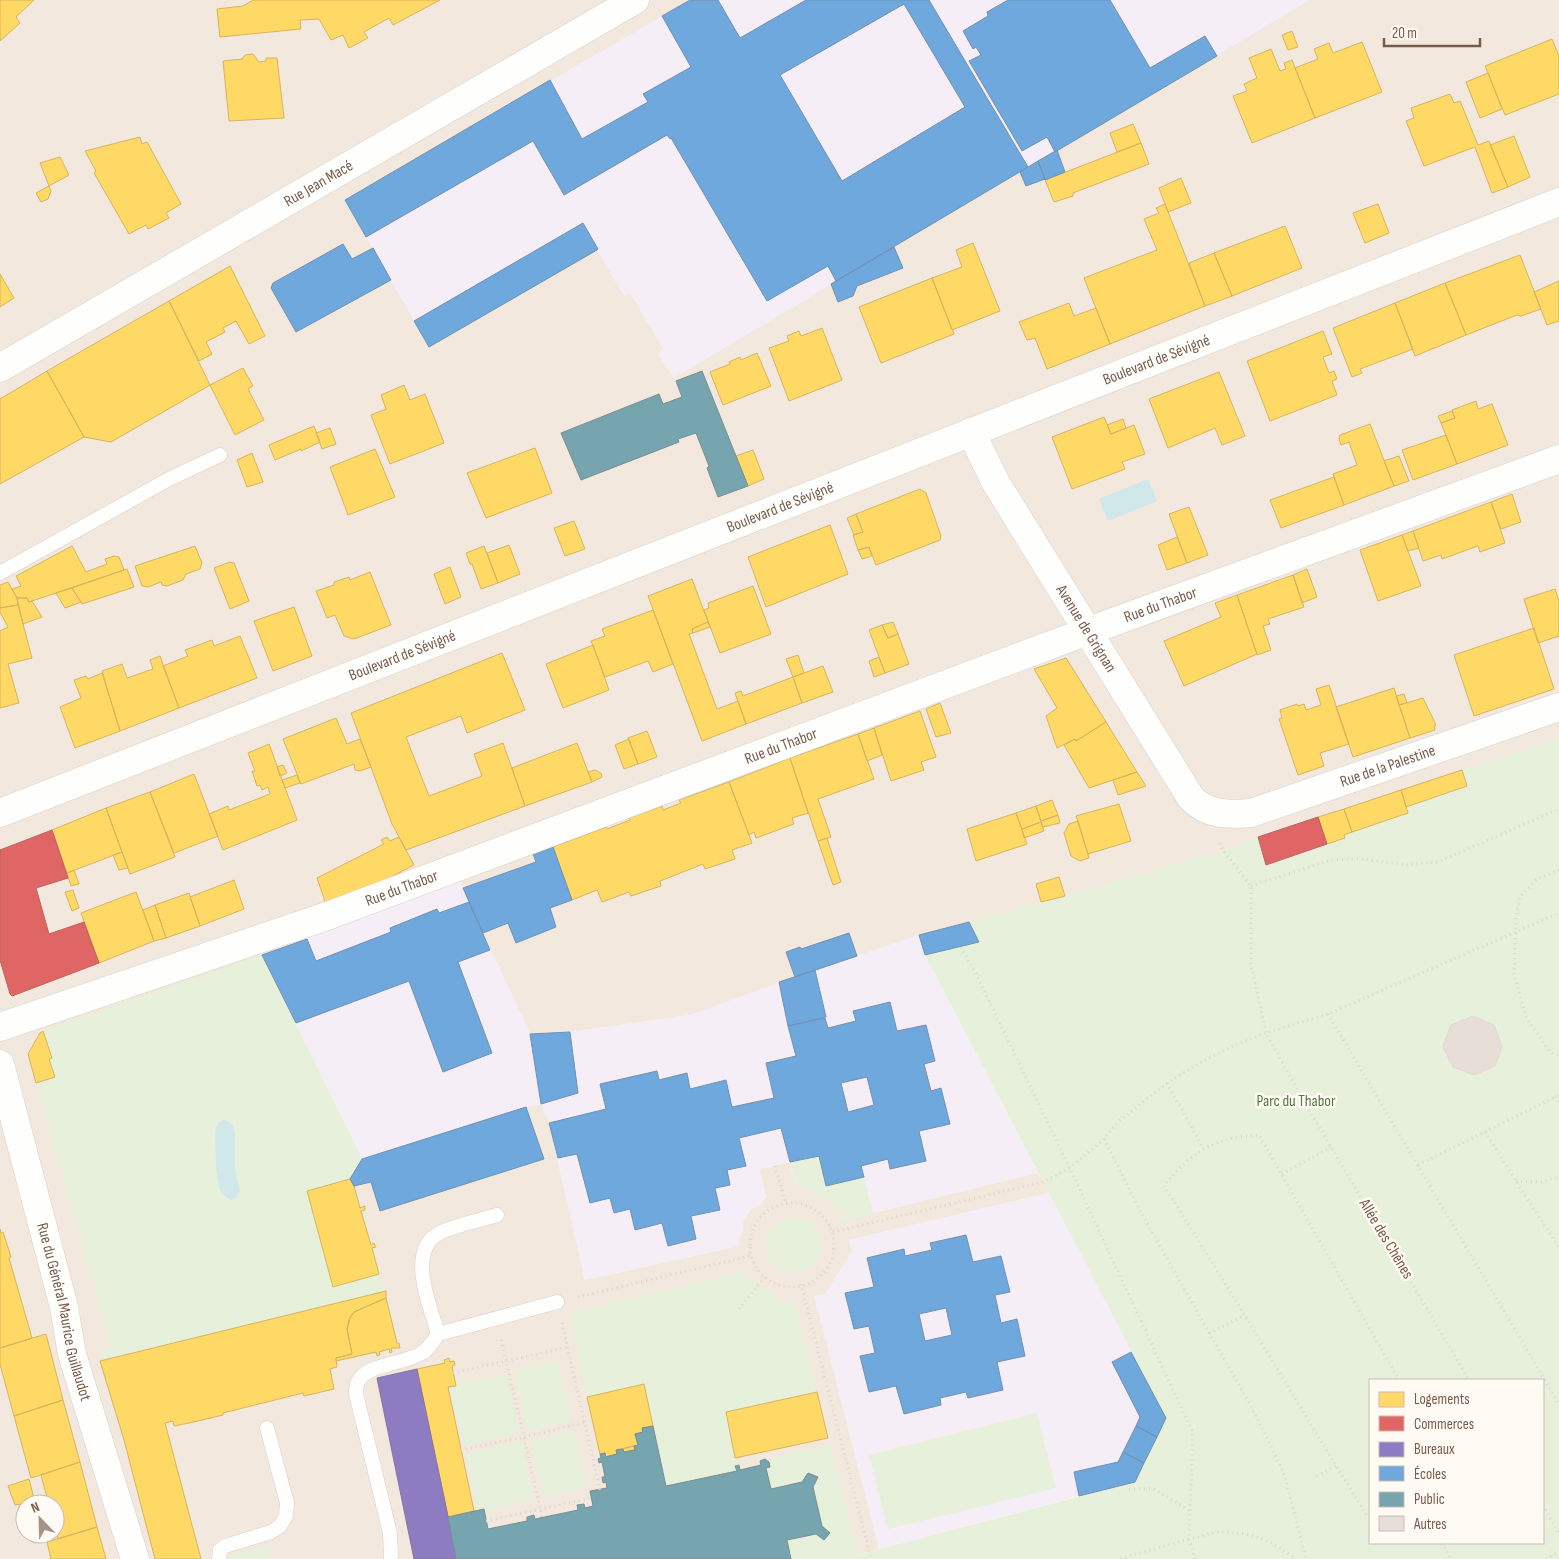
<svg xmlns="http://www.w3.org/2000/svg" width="1559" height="1559" font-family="'Sofia Sans Condensed',sans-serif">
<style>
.residential{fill:#f2e8de;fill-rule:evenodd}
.education{fill:#f6eef6}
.green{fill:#e7f0db;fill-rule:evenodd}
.water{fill:#d0e8ea}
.homes{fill:#ffd966;stroke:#d7b45e}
.shops{fill:#e06666;stroke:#c1635e}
.offices{fill:#8e7cc3;stroke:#8872a0}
.schools{fill:#6fa8dc;stroke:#7291b1;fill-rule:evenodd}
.public{fill:#76a5af;stroke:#778f92}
.building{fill:#e6ded7;stroke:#e2d8d2}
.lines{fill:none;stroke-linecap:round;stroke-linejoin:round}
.lane-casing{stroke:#d7d1cb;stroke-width:15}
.street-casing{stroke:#d7d1cb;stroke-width:29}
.secondary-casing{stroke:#d9d2cb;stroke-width:29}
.path{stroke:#dcd5d0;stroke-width:3;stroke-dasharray:1 4;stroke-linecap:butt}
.lane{stroke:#fefefd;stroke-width:14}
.street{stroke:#fefefd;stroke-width:28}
.secondary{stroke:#fefefd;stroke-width:28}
.labels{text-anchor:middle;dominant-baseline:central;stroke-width:5;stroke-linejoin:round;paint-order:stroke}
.street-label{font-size:16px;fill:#7a5c4d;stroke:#fffaf3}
.park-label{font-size:16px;fill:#537a41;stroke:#fffaf3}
</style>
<rect width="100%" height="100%" fill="#f9f5f0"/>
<path class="residential" d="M0 0H1559V738L1216 852 1065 896 919 935 795 977 691 1015 570 1032 530 1034 458 879 262 956 362 1159 526 1107 541 1104 549 1123 585 1280 739 1246 738 1240 743 1230 742 1222 751 1209 766 1197 760 1169 790 1162 804 1186 840 1208 844 1220 1038 1173 1049 1193 849 1240 852 1252 825 1294 849 1430 879 1549 840 1559H0ZM25 1504H55V1534H25Z"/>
<path class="education" d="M690 0H1310L674 378 658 354 663 349 630 293 624 296 597 250 429 347 345 200Z
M458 878 530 1034 570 1032 691 1015 779 982 919 935 925 955 1038 1173 844 1220 840 1208 804 1186 797 1188 789 1162 760 1169 766 1197 759 1207 751 1209 742 1222 743 1230 738 1240 739 1246 585 1280 549 1123 541 1104 526 1107 362 1159 262 955Z
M1049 1193 1166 1418 1135 1482 1079 1496 879 1549 814 1296 825 1294 852 1252 849 1240Z"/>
<path class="green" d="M1559 738V1559H791L787 1540 816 1534 824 1540 830 1533 822 1526 813 1487 818 1477 808 1473 802 1482 771 1489 766 1468 770 1467 769 1462 765 1459 831 1445 857 1555 1135 1482 1166 1418 925 955 919 935 1065 896 1216 852ZM1370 1380H1543V1543H1370Z
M262 955 362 1159 350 1179 307 1191 333 1287 379 1274 384 1292 285 1316 284 1315 201 1336V1337L100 1361 110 1343 36 1083 54 1077 49 1059 52 1058 43 1031Z
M819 1156 864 1177 873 1213 844 1220 840 1208 804 1186 797 1188 790 1162Z
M799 1217 817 1226 823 1249 811 1269 788 1274 770 1263 765 1239 776 1222Z
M741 1272 785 1303 794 1301 817 1392 726 1412 735 1458 740 1470 666 1486 644 1384 587 1397 570 1312Z
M558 1361 572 1421 528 1431 514 1371Z
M506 1373 519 1433 464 1446 450 1387 456 1386 455 1384Z
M1037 1413 1056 1488 888 1529 869 1455Z
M574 1430 587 1487 543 1497 530 1440Z
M521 1441 534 1499 484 1511H478L465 1454Z
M267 1546 271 1559H225Z"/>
<path class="water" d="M1148 479 1157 501 1108 521 1099 499Z
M224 1120 231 1123 235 1131V1169L240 1192 236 1198 232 1200C227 1198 222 1195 220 1190 216 1184 214 1135 216 1128 218 1123 220 1122 224 1120Z"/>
<path class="homes" d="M0 0H34L16 17 20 23 0 41Z
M253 0H440L393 25 389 18 364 32 368 38 349 48 343 35 331 40 319 19 300 20 301 29 220 37 217 9 243 6Z
M1292 31 1298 47 1288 50 1282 35Z
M1552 39 1559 56V94L1505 115 1485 66Z
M1362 42 1382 92 1315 118 1295 68 1318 59 1314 49 1329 43 1333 53Z
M1271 49 1280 71 1286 69 1284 63 1292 60 1315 118 1252 143 1233 96 1247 91 1244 84 1257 78 1249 58Z
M253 54 259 62 266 61V58H277L284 118 229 121 223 61 242 59 245 55Z
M1488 73 1502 109 1480 118 1466 82Z
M1450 94 1454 103 1460 101 1478 145 1489 141 1508 187 1492 193 1475 147 1424 166 1406 121 1414 118 1411 108Z
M1133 124 1141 143 1117 152 1110 133Z
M1514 136 1530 177 1508 187 1490 145Z
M140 137 142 144 147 142 181 204 166 213 169 218 148 229 146 225 129 234 94 173 96 171 85 151Z
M1141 143 1149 164 1073 193V196L1054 202 1045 180Z
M60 157 69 175 49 186 40 163Z
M1181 178 1191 203 1168 212 1159 188Z
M49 186 51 191 48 199 41 202 36 193Z
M1165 204 1205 306 1110 344 1084 278 1157 250 1144 219 1159 213 1156 208Z
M1378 204 1389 233 1365 243 1353 213Z
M1285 226 1302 268 1232 296 1214 253Z
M973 243 1000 311 952 330 932 278 962 267 956 250Z
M1214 253 1232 296 1205 306 1189 263Z
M1520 255 1541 309 1521 316 1517 315 1466 335 1445 283Z
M230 266 265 336 249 344 236 321 223 328 225 332 206 342 212 354 199 361 169 301Z
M0 274 14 298 0 307Z
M932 278 954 334 881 363 859 307Z
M1559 281V321L1547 325 1534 292Z
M1445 283 1466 335 1415 356 1395 303Z
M169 301 210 385 111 442 84 437 47 371Z
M1069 303 1074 316 1096 308 1110 344 1047 369 1035 338 1027 340 1019 322Z
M1395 303 1413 349 1360 369 1362 373 1352 377 1333 328Z
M822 328 842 380 789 401 769 348 789 341 787 336 799 331 801 336Z
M1323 331 1332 354 1323 357 1329 373 1334 371 1337 379 1332 381 1337 395 1270 421 1247 361Z
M757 353 771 386 723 405 710 372 730 364 729 362 740 357 741 360Z
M243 368 253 386 248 389 264 420 235 435 210 385Z
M47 371 84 437 0 484V399Z
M1219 372 1245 436 1222 445 1215 428 1168 448 1149 399Z
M404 385 410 400 425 394 444 443 390 464 371 415 386 409 381 395Z
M1476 401 1478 409 1492 404 1508 445 1457 464 1441 423 1455 418 1452 410Z
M1452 411 1455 418 1441 423 1438 416Z
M1104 417 1111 434 1134 425 1145 454 1122 462 1125 469 1072 489 1052 437Z
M1123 419 1126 428 1111 434 1107 425Z
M1370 424 1394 486 1344 505 1333 474 1357 465 1349 442 1341 445 1339 439 1340 435Z
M314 426 320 442 301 451V449L275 460 269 445Z
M330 428 336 444 322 449 316 433Z
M1446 435 1457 464 1413 480 1402 450Z
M535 448 552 493 486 518 467 473Z
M375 449 395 497 348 515 330 467Z
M753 450 764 479 748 486 736 456Z
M252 453 263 482 247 487 237 460Z
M1399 456 1409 481 1394 486 1384 461Z
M1334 477 1344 505 1281 528 1270 500Z
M920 489 926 493 941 536 940 540 876 565 869 547 858 550 853 535 863 532 856 514Z
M1512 494 1521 522 1501 529 1491 502Z
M1491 502 1505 543 1480 552 1478 546 1442 559 1441 555 1423 561 1413 531Z
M1189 507 1208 555 1187 563 1169 514Z
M856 514 863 532 854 535 847 518Z
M574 521 585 549 565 556 554 528Z
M830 525 848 574 766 607 748 557Z
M1413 531 1419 548 1408 551 1402 535Z
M1402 535 1421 586 1378 601 1360 550Z
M1177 537 1187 563 1167 570 1158 545Z
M509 545 520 574 498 583 487 553Z
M72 546 86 572 107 564 105 559 114 556 119 557 124 570 32 601 29 602 27 598H17L12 589 21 586 16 576Z
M195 546 202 563 200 569 186 574 183 580 167 586 162 585 161 582 148 587 142 586 135 566Z
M484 546 498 583 481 589 472 564H470L466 553Z
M869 547 872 556 862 559 858 550Z
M230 562 234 563 249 601 230 609 214 568Z
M450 567 461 597 445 604 434 574Z
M127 569 134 587 82 604 72 588Z
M1307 569 1317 597 1302 603 1293 575Z
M370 572 391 625 354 639 344 636 335 615 327 618 316 591 334 585V582L349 577 350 580Z
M1293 575 1304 607 1268 619 1270 624 1263 626 1271 650 1257 655 1237 595Z
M692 579 708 622 692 629 693 633 689 634 717 709 738 701 746 724 702 741 648 596Z
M8 582 17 598 18 605 0 608V585Z
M753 586 771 634 720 653 704 610 709 608 708 603Z
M72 588 81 602 65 608 56 593Z
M1555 589 1559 601V636L1538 643 1524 599Z
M1237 595 1257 654 1184 686 1164 641 1221 617 1215 603Z
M17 598H27L29 602 32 601 42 617 23 624Z
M18 605 32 658 8 664 19 703 0 708V631L8 627 0 612V608Z
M294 607 312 656 273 671 254 621Z
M653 610 673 664 653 672 648 661 605 677 591 641 605 636 602 629Z
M708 622 710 627 693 633 692 629Z
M893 622 898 634 888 638 882 625Z
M882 625 888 638 898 634 909 664 885 673 869 630Z
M1534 628 1554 689 1474 716 1454 655Z
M240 636 257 678 179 708 163 666 188 656 185 650 212 640 214 646Z
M593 645 609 690 563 708 546 664Z
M502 653 525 710 467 733 461 716 406 737 429 796 482 776 474 754 503 743 525 806 406 850 392 824 351 713Z
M798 655 804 673 793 677 786 659Z
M160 656 179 708 120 731 102 671 122 664 127 678 153 669 150 660Z
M879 657 885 673 874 677 869 661Z
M1066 658 1106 722 1076 741 1075 739 1057 748 1046 716 1057 708 1034 669Z
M823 666 833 692 802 703 793 677Z
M102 673 120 731 75 748 60 707 81 698 74 680 86 676 88 679Z
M793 677 802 703 746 724 735 693 741 691 743 696Z
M1329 685 1349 744 1320 753 1324 766 1298 775 1279 719 1282 718 1280 710 1297 704 1298 706 1304 704 1306 710 1321 705 1316 689Z
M1394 688 1410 738 1353 757 1336 707Z
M1404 694 1407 703 1399 705 1396 696Z
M1423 698 1436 725 1434 726 1435 730 1410 738 1399 705Z
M940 703 951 733 936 737 926 709Z
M920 711 936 757 921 762 924 770 891 781 874 728Z
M336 718 347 744 360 739 371 767 360 771 355 770 354 764 301 784 283 739Z
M1106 722 1137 772 1089 788 1064 745 1075 739 1076 741Z
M874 728 882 755 867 761 858 734Z
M647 731 657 757 638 764 628 738Z
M858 734 874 779 818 799 831 837 818 841 790 758Z
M629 739 638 764 624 769 615 745Z
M577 743 592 782 525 806 512 768Z
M269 744 297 820 223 850 209 814 228 806 229 810 270 794 268 787 262 790 260 785 257 786 252 771H255L248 753Z
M790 758 808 813 792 818 794 824 756 838 754 832 749 835 729 782Z
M283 765 287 773 280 776 277 767Z
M595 770 601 773 602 777 592 782 588 772Z
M1462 770 1467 786 1406 807 1401 790Z
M1137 772 1146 786 1118 795 1113 780Z
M194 774 218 836 174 853 150 792Z
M297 775 300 783 285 788 282 780Z
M729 782 752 843 732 850 735 859 705 869 703 864 660 881 661 886 631 896 629 892 602 902 597 890 572 900 553 847 606 827 607 829 630 820 629 818 662 806 663 810 681 803 679 800Z
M1401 790 1408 813 1352 832 1344 809Z
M150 792 175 857 130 874 106 808Z
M1052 800 1058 815 1041 821 1036 806Z
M1119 804 1131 841 1088 854 1076 816Z
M1036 806 1041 822 1022 829 1016 813Z
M106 808 122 852 67 873 52 830Z
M1344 809 1352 832 1344 835 1345 838 1327 844 1318 817Z
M1016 813 1027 844 976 861 967 829Z
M1058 815 1060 823 1043 827 1041 821Z
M1078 821 1089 858 1080 861 1071 856 1064 833 1069 824Z
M1041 822 1044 831 1024 838 1022 829Z
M387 837 390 841 399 837 414 865 330 909 327 907 317 878 384 844 381 840Z
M827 838 841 882 833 885 818 841Z
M122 852 128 868 119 870 113 855Z
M74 870 79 884 71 886 67 873Z
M1059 877 1065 896 1041 902 1036 884Z
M234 880 244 909 200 926 190 897Z
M73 890 79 908 72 911 65 892Z
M136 892 154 941 99 963 81 913Z
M189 893 200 926 166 938 155 905Z
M155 905 166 938 154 941 143 910Z
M43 1031 52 1058 49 1059 55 1077 36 1083 28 1054 40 1033Z
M350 1179 354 1186 360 1208 365 1206V1210L361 1211 371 1245 374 1243 376 1247 372 1248 379 1274 333 1287 307 1191Z
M0 1229 1 1233 3 1232 11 1257 9 1258 32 1338 0 1348Z
M386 1291V1298L354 1312 349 1319 347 1329 352 1354 336 1358 337 1367 330 1369 334 1389 304 1396 303 1393 223 1413V1415L194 1422 174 1426 173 1421 165 1423 201 1559H155L124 1440 100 1361Z
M386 1298 397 1343H399L400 1348H391L392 1352 390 1353 389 1349 379 1352 380 1355 377 1356 376 1352 336 1361V1358L352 1354 347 1329 351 1316 354 1312Z
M46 1334 63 1400 14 1416 0 1364V1348Z
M449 1358 450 1362 454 1361 455 1365 452 1366 456 1386 448 1387 474 1511 448 1517 417 1369 445 1363 444 1360Z
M644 1384 653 1426 642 1428 643 1432 635 1434 638 1445 616 1450 617 1454 606 1457 605 1453 600 1454 587 1397Z
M817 1392 828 1438 735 1458 726 1412Z
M63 1400 80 1462 31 1478 14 1416Z
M634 1446 635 1450 624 1452 623 1449Z
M80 1462 97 1527 58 1539 55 1527V1504H46L45 1503 48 1501 41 1475Z
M29 1479 35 1502 15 1505 8 1486Z
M97 1527 106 1559H51L47 1542Z"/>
<path class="shops" d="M1318 817 1327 844 1266 865 1258 837Z
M52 830 68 878 36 888 49 934 84 922 99 963 12 996 10 994 0 960V850Z"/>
<path class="offices" d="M417 1369 457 1559H414L377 1378Z"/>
<path class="schools" d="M690 0H718L740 38 806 0H929L1028 167 836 281 828 266 767 301 671 138 670 139 667 135 564 195 533 141 366 237 345 200 550 80 582 139 648 102 643 94 691 67 662 16ZM904 4 965 107 842 181 780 75Z
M1008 0H1110L1150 68 1205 36 1217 56 1055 152 1047 137 1022 151 969 61 981 55 976 47 973 49 963 31 988 16 987 12Z
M1057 150 1065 172 1045 180 1038 161Z
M1038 161 1045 179 1026 186 1020 172Z
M583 223 598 249 597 250 429 347 414 321Z
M343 244 352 259 373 248 391 280 296 332 271 288 273 283Z
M894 247 903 268 857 286 853 296 838 302 831 284Z
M553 847 572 900 550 908 556 927 516 943 508 923 483 933 463 888 536 862 533 854Z
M469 902 490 950 458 962 492 1053 443 1072 409 981 296 1023 262 955 307 939 316 961 391 932 390 928 437 909 439 913Z
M969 922 979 942 925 955 919 935Z
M849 933 857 956 795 977 786 952 800 947 801 949Z
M815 970 826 1017 788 1026 779 982Z
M890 1002 897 1031 926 1025 935 1061 924 1064 931 1091 941 1088 950 1124 919 1131 926 1161 890 1169 888 1159 861 1166 864 1177 826 1186 819 1156 790 1162 781 1128 739 1138 746 1166 727 1170 730 1185 715 1188 720 1210 691 1216 696 1239 668 1246 662 1223 635 1230 630 1209 614 1213 610 1198 590 1203 577 1154 558 1158 549 1123 606 1109 600 1084 657 1071 659 1080 687 1073 690 1089 726 1080 732 1107 774 1098 766 1063 796 1056 788 1026 825 1018 828 1028 856 1021 853 1011ZM867 1077 874 1105 848 1112 841 1083Z
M570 1032 578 1093 541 1104 530 1034Z
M526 1107 544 1159 380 1211 371 1182 354 1186 350 1179 362 1159Z
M966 1235 973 1262 1001 1256 1010 1292 995 1295 1001 1323 1017 1319 1025 1356 997 1362 1003 1390 968 1398 966 1392 940 1398 941 1405 904 1414 896 1386 869 1392 860 1356 875 1353 869 1326 854 1329 845 1293 874 1287 867 1258 904 1249 905 1256 932 1250 930 1243ZM946 1308 952 1335 925 1341 919 1314Z
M1131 1352 1166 1418 1157 1437 1136 1426 1140 1417 1112 1362Z
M1136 1426 1157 1437 1144 1463 1123 1452Z
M1123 1452 1144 1463 1135 1482 1079 1496 1074 1472 1118 1462Z"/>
<path class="public" d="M702 371 748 486 718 497 707 468 709 466 696 433 678 439 679 442 581 480 561 433 659 394 663 404 682 397 676 381Z
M653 1426 666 1486 737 1471 735 1466 739 1465 740 1470 761 1465 760 1461 765 1459 769 1462 770 1467 766 1468 771 1489 802 1482 808 1473 818 1477 813 1487 822 1526 830 1533 824 1540 816 1534 787 1540 791 1559H456L448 1517 484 1509 488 1529 527 1521V1517L534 1515 535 1519 578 1510 577 1505 584 1504 585 1508 593 1506 590 1491 607 1488 606 1482 603 1483 602 1477H605L602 1462 599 1463 598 1459 601 1458 600 1454 605 1453 606 1457 617 1454 616 1450 623 1449 624 1452 635 1450 634 1446 638 1445 635 1434 643 1432 642 1428Z"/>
<path class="building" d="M1473 1016 1494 1025 1502 1046 1495 1066 1474 1075 1453 1067 1443 1047 1451 1025Z"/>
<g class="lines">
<defs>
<path id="lane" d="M0 573 169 479 220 455
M438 1334C430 1305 405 1250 441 1232 456 1225 481 1220 497 1215
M219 1559 220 1550 225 1546 271 1532 280 1526 286 1516 287 1503 267 1428
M391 1559 390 1533 356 1394C356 1390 356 1386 358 1382 366 1364 403 1364 420 1354 428 1350 433 1342 438 1334L557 1302"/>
<g id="street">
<path id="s1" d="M0 368 635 0"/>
<path id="s2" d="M971 432 996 483 1191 798C1207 815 1229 815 1251 813L1559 707"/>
<path id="s3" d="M0 1027 330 915 1064 640 1559 459"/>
<path id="s4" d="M0 1064 64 1307 72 1354 135 1559"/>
</g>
<g id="secondary">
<path id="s5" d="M0 813 1559 202"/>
</g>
</defs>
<use href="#lane" class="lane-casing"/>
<use href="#street" class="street-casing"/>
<use href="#secondary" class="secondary-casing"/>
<path class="path" d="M1220 843 1223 850 1251 886V964L1266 1033 1302 1098 1469 1380
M1559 870 1536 880 1520 897 1516 920 1514 974 1526 1017 1550 1052 1559 1056
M1251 886 1331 860 1360 859 1408 865 1438 862 1559 809
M961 947 976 974 1073 1175 1193 1433 1189 1539 1118 1559
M1328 1014 1559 1404
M1167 1083 1203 1148
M1555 1097 1559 1103
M1485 1132 1559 1248
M1104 1139 1144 1218 1252 1408 1284 1473 1306 1559
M1418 1165 1559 1095
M775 1166 786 1203
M1282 1174 1331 1147
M1516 1181 1541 1182 1559 1177
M750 1245a42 42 0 1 1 84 0a42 42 0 1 1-84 0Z
M833 1232 1043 1182 1070 1168 1104 1139 1119 1121 1167 1083 1200 1063 1237 1044 1266 1033 1328 1014 1559 913
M801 1284 871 1559
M578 1297 750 1256
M739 1309 765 1277
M562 1323 600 1490
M1209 1333 1245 1315
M501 1340 524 1437 585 1422
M453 1373 567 1347
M461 1450 524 1437 542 1518
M1317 1476 1336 1466
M1129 1489H1154L1190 1511
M1543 1505 1559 1533
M1370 1518 1368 1517C1299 1407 1234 1295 1164 1186 1190 1152 1216 1137 1259 1135L1399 1380
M486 1521 592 1498
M1442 1543 1451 1559
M1195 1559 1189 1539C1199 1537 1210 1533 1220 1532 1249 1531 1273 1541 1295 1559
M1546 1559 1559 1552"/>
<use href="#lane" class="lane"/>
<use href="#street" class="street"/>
<use href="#secondary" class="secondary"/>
</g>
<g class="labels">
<g class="street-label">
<text stroke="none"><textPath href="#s1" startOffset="368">Rue Jean Macé</textPath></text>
<text stroke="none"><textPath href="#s5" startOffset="1242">Boulevard de Sévigné</textPath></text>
<text stroke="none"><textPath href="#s5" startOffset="838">Boulevard de Sévigné</textPath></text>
<text stroke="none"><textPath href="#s3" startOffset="1235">Rue du Thabor</textPath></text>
<text stroke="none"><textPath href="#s2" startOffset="228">Avenue de Grignan</textPath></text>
<text stroke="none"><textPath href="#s5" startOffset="432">Boulevard de Sévigné</textPath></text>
<text stroke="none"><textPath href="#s3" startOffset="830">Rue du Thabor</textPath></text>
<text stroke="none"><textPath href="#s2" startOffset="636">Rue de la Palestine</textPath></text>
<text stroke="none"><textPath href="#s3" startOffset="425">Rue du Thabor</textPath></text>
<text transform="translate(1386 1239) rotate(59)">Allée des Chênes</text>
<text stroke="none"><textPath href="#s4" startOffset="256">Rue du Général Maurice Guillaudot</textPath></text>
</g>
<g class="park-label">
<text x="1296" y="1101">Parc du Thabor</text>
</g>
</g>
<rect x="1369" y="1379" width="175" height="165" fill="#fffaf3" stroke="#cabbb1"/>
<rect x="1379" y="1392" width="25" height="15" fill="#ffd966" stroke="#cabbb1"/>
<text x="1414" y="1404" font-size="15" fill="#7a5c4d">Logements</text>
<rect x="1379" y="1416" width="25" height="15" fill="#e06666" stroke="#cabbb1"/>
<text x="1414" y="1429" font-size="15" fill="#7a5c4d">Commerces</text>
<rect x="1379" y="1442" width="25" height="15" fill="#8e7cc3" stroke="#cabbb1"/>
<text x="1414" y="1454" font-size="15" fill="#7a5c4d">Bureaux</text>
<rect x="1379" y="1466" width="25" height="15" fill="#6fa8dc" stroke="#cabbb1"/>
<text x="1414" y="1479" font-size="15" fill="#7a5c4d">Écoles</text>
<rect x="1379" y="1492" width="25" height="15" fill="#76a5af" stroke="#cabbb1"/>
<text x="1414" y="1504" font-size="15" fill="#7a5c4d">Public</text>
<rect x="1379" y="1516" width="25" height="15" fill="#e6ded7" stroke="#cabbb1"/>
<text x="1414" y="1529" font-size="15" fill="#7a5c4d">Autres</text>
<g transform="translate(40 1519) rotate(337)"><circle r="24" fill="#fffaf3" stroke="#cabbb1"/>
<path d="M0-4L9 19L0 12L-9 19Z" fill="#a69286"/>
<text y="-8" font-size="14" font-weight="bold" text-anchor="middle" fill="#7a5c4d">N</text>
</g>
<path d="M1384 38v8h96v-8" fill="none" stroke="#7a5c4d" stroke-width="2.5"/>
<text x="1392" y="38" font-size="15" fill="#7a5c4d" stroke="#fffaf3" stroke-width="4" paint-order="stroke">20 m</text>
</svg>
